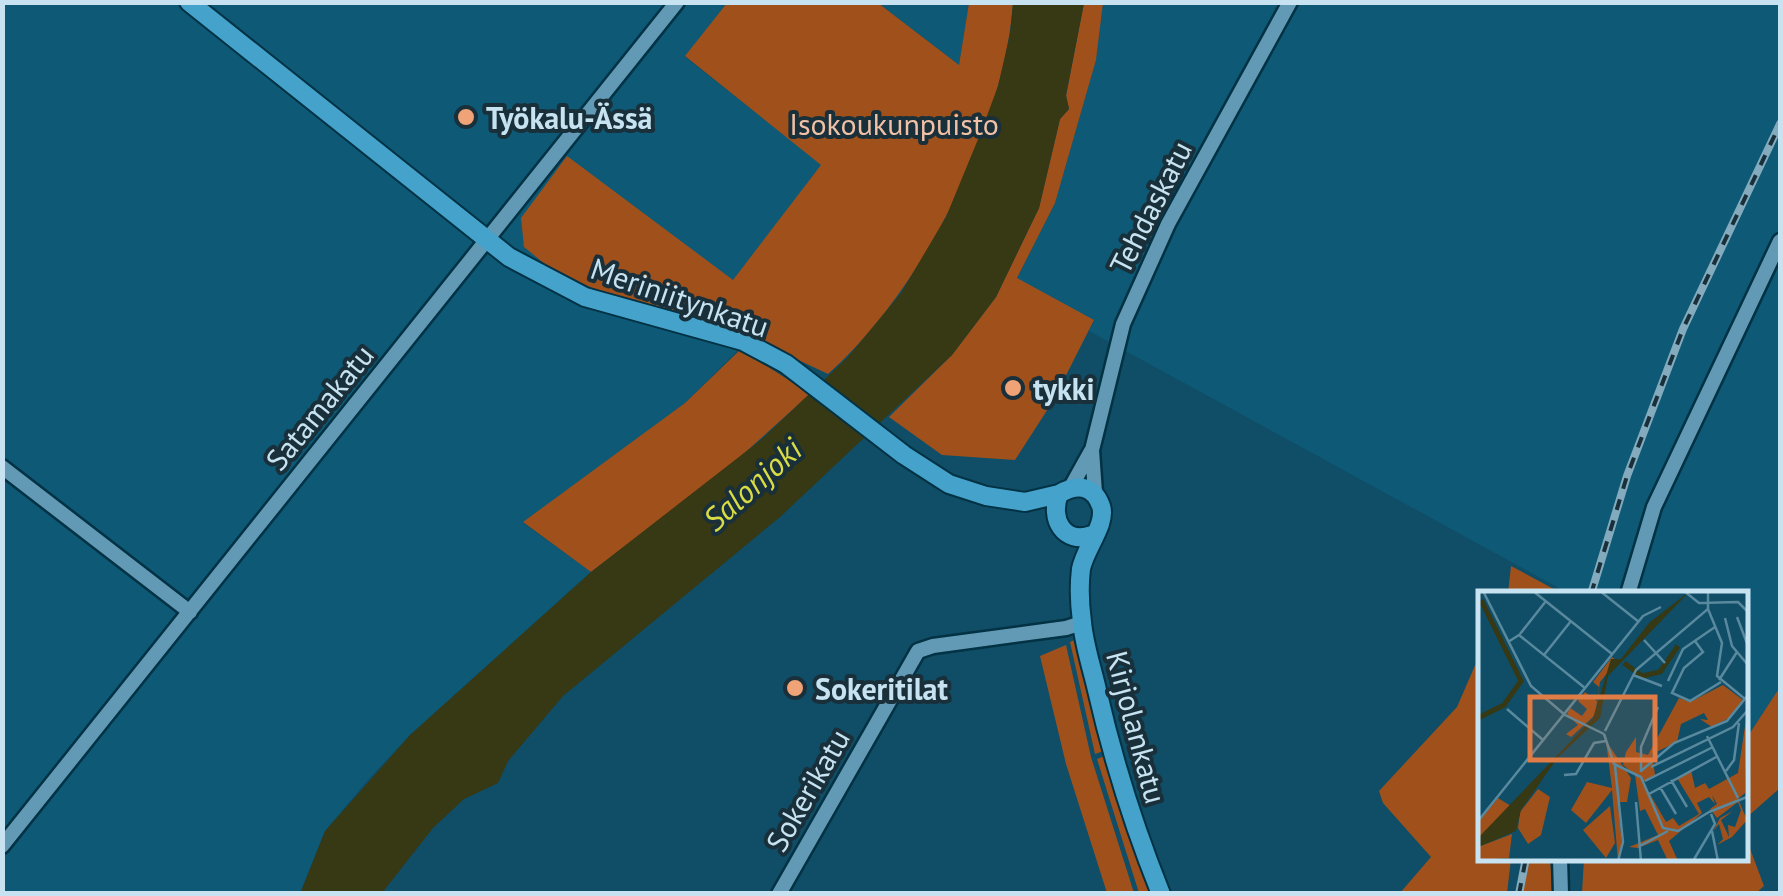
<svg xmlns="http://www.w3.org/2000/svg" width="1783" height="896" font-family="'PT Sans',sans-serif">
<style>
.built{fill:#0d5976}
.green{fill:#a0511b}
.water{fill:#373814}
.lines{fill:none;stroke-linecap:round;stroke-linejoin:round}
.minor-casing{stroke:#023244;stroke-width:19}
.major-casing{stroke:#023244;stroke-width:22}
.minor{stroke:#629ab6;stroke-width:14}
.major{stroke:#45a2cb;stroke-width:18}
.rail-casing{stroke:#83abbd;stroke-width:8}
.rail{stroke:#19303b;stroke-width:4;stroke-dasharray:11;stroke-linecap:butt}
.poi-dot{fill:#efa377;stroke:#19303b;stroke-width:4}
.labels{text-anchor:middle;dominant-baseline:central;stroke-width:8;stroke-linejoin:round;paint-order:stroke}
.poi-label{font-size:30px;font-weight:bold;fill:#c7e3f1;stroke:#19303b;text-anchor:start}
.park-label{font-size:30px;fill:#f1c1a6;stroke:#19303b}
.street-label{font-size:30px;fill:#c7e3f1;stroke:#19303b}
.water-label{font-size:32px;font-style:italic;fill:#d9dc45;stroke:#19303b}
.inset-river{fill:none;stroke:#373814;stroke-width:5}
.inset-road{fill:none;stroke:#59899e;stroke-width:2.5}
.view{fill:#e07c45;fill-opacity:0.15;stroke:#e07c45;stroke-width:5}
.inset-edge{fill:none;stroke:#c7e3f1;stroke-width:5}
</style>
<rect width="100%" height="100%" fill="#104d66"/>
<path class="built" d="M2 3H727L685 57 822 165 733 281 557 274 605 293 716 321 752 336 685 403 523 523 591 572 410 735 366 782 325 831 300 893H3Z
M878 3H969L959 65Z
M1103 3H1780V687L1746 739V594L1568 593 1089 331 1094 321 1017 279 1055 203 1096 60Z"/>
<path class="green" d="M727 3H878L959 65 969 3H1013C1004 127 922 291 828 374L716 321 605 293 557 274 524 247 521 218 567 156 733 280 821 165 685 56Z
M1084 3H1103L1096 60 1055 203 1017 278 1094 320 1053 401 1015 460 942 455 889 417 952 355 996 297 1039 208 1060 119 1069 109 1066 96Z
M741 349 810 394 730 466 591 572 523 522 685 403Z
M1511 566 1561 593H1508Z
M1090 633 1109 749 1095 754 1070 642Z
M1066 645 1091 757 1134 893H1107L1066 764 1040 656Z
M1480 654V858L1511 859 1507 893H1400L1431 857 1383 803 1379 791 1457 707Z
M1780 687V788L1746 818V739Z
M1110 754 1161 893H1139L1097 759Z
M1746 838 1764 886 1756 893H1582L1584 859 1746 858Z
M1529 859H1550L1553 893H1522Z"/>
<path class="water" d="M1013 3H1084L1066 95 1069 109 1060 119 1039 208 996 297 952 355 780 517 563 696 508 761 498 783 464 799 433 828 382 893 300 894 325 831 410 735 591 572 762 439 848 357 901 293 946 217 981 132 998 86 1010 34Z"/>
<g class="lines">
<defs>
<path id="minor" d="M2 467 190 612
M1071 487 1091 451
M1095 493 1092 450 1123 324 1168 224 1290 2
M1628 594 1654 507 1780 241
M2 846 677 2
M1560 858 1561 894
M779 894 918 651 933 646 1066 628 1082 623"/>
<path id="major" d="M189 2 509 257 585 297 743 341 786 364 904 455 949 484 986 496 1025 502 1059 494
M1092 535C1064 545 1049 519 1059 494 1076 484 1093 484 1101 506 1107 524 1085 548 1081 569 1079 585 1080 607 1082 622 1084 645 1092 668 1097 690 1113 760 1134 827 1161 894"/>
</defs>
<use href="#minor" class="minor-casing"/>
<use href="#major" class="major-casing"/>
<use href="#minor" class="minor"/>
<use href="#major" class="major"/>
<defs>
<path id="rail" d="M1591 594 1627 476 1683 329 1780 124
M1519 894 1526 858"/>
</defs>
<use href="#rail" class="rail-casing"/>
<use href="#rail" class="rail"/>
</g>
<g class="poi-dot">
<circle cx="466" cy="117" r="10"/>
<circle cx="1013" cy="388" r="10"/>
<circle cx="795" cy="688" r="10"/>
</g>
<g class="labels">
<g class="poi-label">
<text x="486" y="117">Työkalu-Ässä</text>
<text x="1033" y="388">tykki</text>
<text x="815" y="688">Sokeritilat</text>
</g>
<g class="park-label">
<text x="894" y="123">Isokoukunpuisto</text>
</g>
<g class="street-label">
<text transform="translate(1150 207) rotate(-63)">Tehdaskatu</text>
<text transform="translate(680 297) rotate(19)">Meriniitynkatu</text>
<text transform="translate(319 407) rotate(-51)">Satamakatu</text>
<text transform="translate(1137 727) rotate(75)">Kirjolankatu</text>
<text transform="translate(807 790) rotate(-60)">Sokerikatu</text>
</g>
<g class="water-label">
<text transform="translate(752 484) rotate(-42)">Salonjoki</text>
</g>
</g>
<g transform="translate(1478 591)">
<rect width="270" height="270" fill="#104d66"/>
<path d="M134 66 139 70 122 91 117 124 93 146 88 143 100 134 89 123 92 117 104 125 109 118 100 110 107 101 119 110 121 96 115 91ZM245 94 265 109 251 127 234 136 222 128 230 129 226 122 203 133 199 151 174 163 177 184 165 191 188 231 195 227 201 235 221 223 199 187 213 179 217 197 227 192 231 198 260 182 269 122 267 202 260 208 269 229 254 246 239 254 245 248 241 233 235 240 242 227 255 220 243 229 251 246 250 234 257 236 263 219 260 211 239 227 232 218 239 213 234 204 237 213 231 206 219 212 224 222 191 250 200 270H190L180 249 160 257 151 256 180 244 167 218 162 220 157 184 145 174 148 161 158 146V161L170 164 201 107 212 111ZM128 150 153 187 149 211H140L144 255 140 270 134 199 108 232 93 219 109 191 134 197ZM60 198 72 206 63 244 50 253 40 237 42 221ZM20 207 33 215 0 248V231ZM132 215 137 252 128 267 105 239ZM34 243 31 267 2 269 0 256Z" fill="#a0511b"/>
<path d="M212 0 130 85 122 127 80 166 43 219 38 240 0 256 1 246 115 127 133 68H143L171 32Z" fill="#373814"/>
<path class="inset-river" d="M146 72 164 85 182 81 200 55M0 127 26 114 43 90 3 9"/>
<path class="inset-road" d="M5 0 53 95 87 124 126 143M55 0 134 63M122 0 161 31M206 0 221 12 260 11 270 21M230 18 244 52 239 85 267 108M259 26 270 55M247 27 254 55 270 74M42 43 68 10M166 49 187 72M217 50 225 61 206 77 194 102 212 110 243 91M30 51 41 44 107 97M66 64 93 30M155 84 184 95M241 89 259 61M190 90 205 58 237 36M29 118 65 149M270 135V212M127 140 158 79 230 18V0M126 143 136 173 163 186 185 237 200 240 231 221M229 145 260 207M137 175 145 251 140 270M173 176 255 136 270 119M163 180 196 152 249 130 270 104M248 180 256 169 261 132M163 181V156L180 116M86 184 98 183 116 152 128 150M193 189 209 216M167 190 235 156M182 196 198 223M171 203 240 165M158 211 163 270M231 221 269 206M0 230 165 25 183 16M234 240 240 270M160 256 190 240M215 270 237 233 233 223"/>
<path class="view" d="M52 106H177V169H52Z"/>
<rect width="270" height="270" class="inset-edge"/>
</g>
<rect width="1783" height="896" fill="none" stroke="#c7e3f1" stroke-width="10"/>
</svg>
